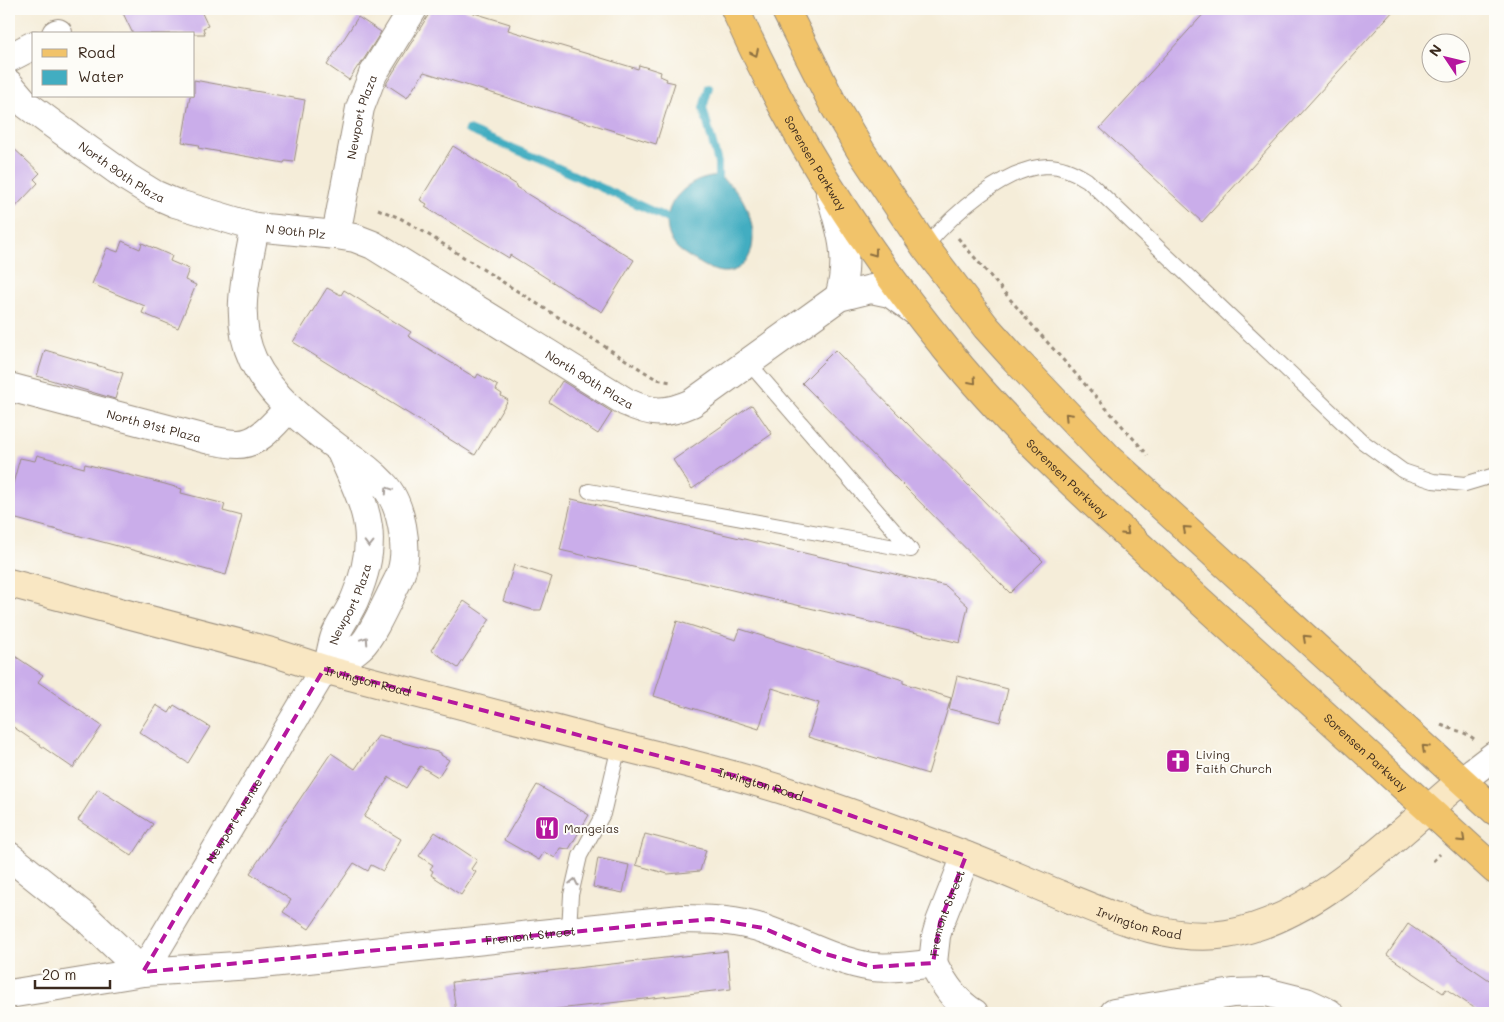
<svg xmlns="http://www.w3.org/2000/svg" width="1504" height="1022" font-family="Mali,sans-serif">
<style>
.water{fill:#42adc1;stroke:#3e6c70}
.lines{fill:none;stroke-linecap:round;stroke-linejoin:round}
.stream{stroke:#42adc1;stroke-width:8}
.building{fill:#caadea}
.lane-casing{stroke:#988c7c;stroke-width:16}
.street-casing{stroke:#988c7c;stroke-width:30}
.secondary-casing{stroke:#988c7c;stroke-width:30}
.primary-casing{stroke:#988c7c;stroke-width:30}
.path{stroke:#988c7c;stroke-width:3;stroke-dasharray:4 4;stroke-linecap:butt}
.lane{stroke:#fff;stroke-width:14}
.street{stroke:#fff;stroke-width:28}
.secondary{stroke:#f9e7c3;stroke-width:28}
.primary{stroke:#f1c36a;stroke-width:28}
.oneway{stroke:#8d6f40}
.oneway2{stroke:#a79f9a}
.marked{fill:none;stroke:#b5179e;stroke-width:4;stroke-dasharray:10 6;stroke-linejoin:round}
.labels{text-anchor:middle;dominant-baseline:central;stroke-width:4;stroke-linejoin:round;paint-order:stroke}
.street-label{font-size:12px;fill:#3b2a1e;stroke:#fdfcf7}
.poi-label{font-size:12px;fill:#3b2a1e;stroke:#fdfcf7;text-anchor:start}
</style>
<rect width="100%" height="100%" fill="#fdfcf7"/>
<filter id="ink" filterUnits="userSpaceOnUse"><feTurbulence type="fractalNoise" baseFrequency=".02" numOctaves="2"/><feDisplacementMap in="SourceGraphic" scale="10" xChannelSelector="R" yChannelSelector="G"/><feConvolveMatrix kernelMatrix="1 2 1 2 8 2 1 2 1" color-interpolation-filters="sRGB"/></filter>
<filter id="wash" filterUnits="userSpaceOnUse"><feTurbulence type="fractalNoise" baseFrequency=".0096" numOctaves="4" result="noise"/><feDisplacementMap in="SourceGraphic" scale="20" xChannelSelector="R" yChannelSelector="G"/><feGaussianBlur stdDeviation="1.12" result="paint"/><feColorMatrix in="noise" values="0 0 0 0 0 0 0 0 0 0 0 0 0 0 0 0 0 1.4 0 .05"/><feComposite in="paint" operator="in"/></filter>
<g filter="url(#wash)">
<rect width="100%" height="100%" fill="#f5edd9"/>
<path class="water" d="M718 176C727 182 735 188 741 197 753 217 762 255 737 269 723 276 711 270 698 262 691 258 682 253 676 247 663 231 665 209 678 195 690 182 702 178 718 176Z"/>
<g class="lines">
<path class="stream" d="M709 87 703 108 718 163V176
M468 130 541 160 667 218"/>
</g>
<g id="blocks">
<path class="building" d="M121 9H200L208 26 203 28 205 34H133Z
M432 9H461L510 24 508 30 638 69 639 65 661 72 660 76 667 79 666 81 675 83 656 144 424 72 407 98 386 84Z
M1208 9H1395L1202 222 1100 128Z
M358 17 381 32 359 67 358 66 349 80 327 65Z
M194 80 305 100 294 162 285 161 284 163 198 148 199 145 182 142 190 96H194Z
M9 144 40 173 34 179 38 183 9 214Z
M453 146 517 185 516 187 634 260 602 312 594 307V308L510 255 509 258 425 207 427 204 420 200Z
M122 241 140 249 142 243 172 256 170 261 189 269 185 280 196 285 178 328 142 313 145 306 92 284 107 248 118 252Z
M327 288 341 295 344 290 411 332 408 336 466 372 476 378 478 374 498 386 496 390 502 394 501 396 508 400 475 455 293 342Z
M45 350 123 373 115 399 37 376Z
M835 350 1043 561 1010 593 802 383Z
M562 381 612 412 598 434 549 402Z
M752 405 772 434 692 489 673 460Z
M37 455 84 468 85 464 165 484 182 489 181 493 225 504 223 511 242 516 226 575 9 517V498L20 458 35 461Z
M572 499 946 586 968 606 960 643 560 550Z
M514 565 552 577 541 610H533L503 601Z
M464 601 490 619 458 668 431 650Z
M677 621 736 640 740 629 903 680V683L951 698 928 774 808 737 819 703 772 688 759 729 654 696Z
M9 652 43 675 38 682 102 726 73 768 9 724Z
M957 676 1008 689 1000 722 949 709Z
M156 705 169 713 174 705 210 727 188 763 139 732Z
M378 736 441 753V755L449 760 438 777 420 766 406 788 389 777 364 817 401 839 383 871 371 865 368 871 354 863 309 929 283 912 291 900 250 873 331 753 355 769Z
M537 785 589 815 569 849 560 848 555 858 544 852 539 860 504 840Z
M98 789 153 824 132 856 78 820Z
M435 832 477 860 471 869 476 872 461 895 431 875 433 871 430 869 433 865 419 856Z
M645 834 706 850 700 871 668 874 636 865Z
M598 858 629 865 623 893 593 887Z
M1408 924 1495 984V1013H1482L1446 989 1443 993 1387 955Z
M727 951 731 989 523 1013H456L452 982Z"/>
</g>
</g>
<g filter="url(#ink)">
<use href="#blocks" fill-opacity="0" stroke="#988c7c" stroke-width="1"/>
<g class="lines">
<defs>
<path id="lane" d="M925 247C952 215 1004 167 1048 166 1062 166 1076 173 1087 180L1363 442 1403 471 1433 481 1465 484 1495 475
M589 491 911 550 748 362
M569 930 571 895 580 856 603 814 619 746"/>
<g id="street">
<path d="M56 34 58 33"/>
<path d="M9 58 34 45"/>
<path id="s1" d="M9 84 27 105 54 125 128 178 154 194 175 203 255 227 336 235 355 238 373 245 626 402C652 414 665 415 692 403L839 297 871 289 890 293 915 311"/>
<path d="M830 193C841 230 851 258 839 297"/>
<path d="M255 227C247 271 233 318 253 360 272 399 309 426 342 451 357 461 371 471 383 484 402 503 409 548 401 573 399 579 395 585 393 590 387 602 370 639 361 646 351 655 339 662 327 670"/>
<path id="s2" d="M336 235 360 108 373 74 413 9"/>
<path id="s3" d="M9 387 206 439C216 441 228 444 238 444 260 444 275 422 289 408"/>
<path id="s4" d="M327 670C330 659 331 647 335 636 341 622 351 610 356 596 382 534 365 507 340 450"/>
<path d="M1461 781 1495 755"/>
<path id="s5" d="M9 856 84 916 143 972 324 669"/>
<path id="s6" d="M933 963 936 936 940 922 966 856"/>
<path d="M933 963C943 983 955 1002 974 1013"/>
<path id="s7" d="M9 994 143 972 252 965 681 919C709 919 737 920 764 929 800 941 833 961 872 967 892 969 913 966 933 963"/>
<path d="M1114 1013 1233 993 1266 992 1306 1002 1329 1013"/>
</g>
<g id="secondary">
<path id="s8" d="M9 583 272 652 327 670C421 694 514 719 607 743 667 758 727 772 786 791 844 810 902 831 959 853 996 867 1031 883 1068 898 1117 918 1172 943 1227 934 1315 920 1396 835 1461 781"/>
</g>
<g id="primary">
<path id="s9" d="M735 9C789 131 861 245 946 349 1020 441 1111 519 1198 599 1298 689 1396 780 1495 870"/>
<path d="M785 9 832 102 861 151 925 247 986 327 1013 357 1108 457 1495 811"/>
</g>
</defs>
<use href="#lane" class="lane-casing"/>
<use href="#street" class="street-casing"/>
<use href="#secondary" class="secondary-casing"/>
<use href="#primary" class="primary-casing"/>
<path class="path" d="M378 209 400 218 424 232 656 379 671 382
M958 238 1032 325 1148 455
M1441 725C1453 730 1464 731 1474 739
M1433 861 1440 854"/>
<use href="#lane" class="lane"/>
<use href="#street" class="street"/>
<use href="#secondary" class="secondary"/>
<use href="#primary" class="primary"/>
</g>
<defs><path id="oneway-chevron" d="M-2-3.5L2.5 0L-2 3.5" fill="none" stroke-width="1.6" stroke-linecap="round" stroke-linejoin="round" transform="scale(1.25)"/></defs>
<g class="oneway">
<use href="#oneway-chevron" transform="translate(755 53) rotate(65)"/>
<use href="#oneway-chevron" transform="translate(874 253) rotate(54)"/>
<use href="#oneway-chevron" transform="translate(973 381) rotate(49)"/>
<use href="#oneway-chevron" transform="translate(1068 416) rotate(-134)"/>
<use href="#oneway-chevron" transform="translate(1186 529) rotate(-138)"/>
<use href="#oneway-chevron" transform="translate(1126 532) rotate(43)"/>
<use href="#oneway-chevron" transform="translate(1306 638) rotate(-137)"/>
<use href="#oneway-chevron" transform="translate(1425 748) rotate(-137)"/>
<use href="#oneway-chevron" transform="translate(1462 839) rotate(43)"/>
</g>
<g class="oneway2">
<use href="#oneway-chevron" transform="translate(388 490) rotate(-124)"/>
<use href="#oneway-chevron" transform="translate(369 544) rotate(91)"/>
<use href="#oneway-chevron" transform="translate(365 640) rotate(-56)"/>
<use href="#oneway-chevron" transform="translate(574 882) rotate(-78)"/>
</g>
</g>
<path class="marked" d="M324 669 744 778 966 856 940 922 933 963 872 967 822 953 763 928 711 919 143 972Z"/>
<defs>
<symbol id="church-square" viewBox="-11 -11 22 22"><rect x="-9" y="-9" width="18" height="18" rx="4" fill="#b5179e" stroke="#fdfcf7"/><path d="M-1.2-6h2.4v3.5h3.3v2.4h-3.3V6h-2.4V-.1h-3.3v-2.4h3.3Z" fill="#fff"/></symbol>
<symbol id="restaurant-square" viewBox="-11 -11 22 22"><rect x="-9" y="-9" width="18" height="18" rx="4" fill="#b5179e" stroke="#fdfcf7"/><path d="M-5-6h1v4h1v-4h1v4h1v-4h1v5L-1.5 .5V6h-2V.5L-5-1ZM5-6V6H3V1.5H1.5Q1.5-4 5-6Z" fill="#fff"/></symbol>
</defs>
<g fill-rule="evenodd">
<use href="#church-square" x="1164" y="747" width="28" height="28"/>
<use href="#restaurant-square" x="533" y="814" width="28" height="28"/>
</g>
<g class="labels">
<g class="street-label">
<text stroke="none"><textPath href="#s2" startOffset="121">Newport Plaza</textPath></text>
<text stroke="none"><textPath href="#s9" startOffset="174">Sorensen Parkway</textPath></text>
<text stroke="none"><textPath href="#s1" startOffset="144">North 90th Plaza</textPath></text>
<text stroke="none"><textPath href="#s1" startOffset="330">N 90th Plz</textPath></text>
<text stroke="none"><textPath href="#s1" startOffset="664">North 90th Plaza</textPath></text>
<text stroke="none"><textPath href="#s3" startOffset="150">North 91st Plaza</textPath></text>
<text stroke="none"><textPath href="#s9" startOffset="579">Sorensen Parkway</textPath></text>
<text stroke="none"><textPath href="#s4" startOffset="70">Newport Plaza</textPath></text>
<text stroke="none"><textPath href="#s8" startOffset="372">Irvington Road</textPath></text>
<text stroke="none"><textPath href="#s9" startOffset="984">Sorensen Parkway</textPath></text>
<text stroke="none"><textPath href="#s8" startOffset="778">Irvington Road</textPath></text>
<text stroke="none"><textPath href="#s5" startOffset="354">Newport Avenue</textPath></text>
<text stroke="none"><textPath href="#s6" startOffset="52">Fremont Street</textPath></text>
<text stroke="none"><textPath href="#s8" startOffset="1182">Irvington Road</textPath></text>
<text stroke="none"><textPath href="#s7" startOffset="525">Fremont Street</textPath></text>
</g>
<g class="poi-label">
<text x="1196" y="754">Living<tspan x="1196" dy="14">Faith Church</tspan></text>
<text x="564" y="828">Mangeias</text>
</g>
</g>
<rect width="1504" height="1022" fill="none" stroke="#fdfcf7" stroke-width="30"/>
<rect x="32" y="32" width="162" height="65" fill="#fdfcf7" stroke="#afa8a0"/>
<rect x="42" y="49" width="25" height="8" fill="#f1c36a" stroke="#afa8a0"/>
<text x="78" y="58" font-size="15" fill="#3b2a1e">Road</text>
<rect x="42" y="70" width="25" height="15" fill="#42adc1" stroke="#afa8a0"/>
<text x="78" y="82" font-size="15" fill="#3b2a1e">Water</text>
<g transform="translate(1446 58) rotate(305)"><circle r="24" fill="#fdfcf7" stroke="#afa8a0"/>
<path d="M0-4L9 19L0 12L-9 19Z" fill="#b5179e"/>
<text y="-8" font-size="14" font-weight="bold" text-anchor="middle" fill="#3b2a1e">N</text>
</g>
<path d="M35 980v8h75v-8" fill="none" stroke="#3b2a1e" stroke-width="2.5"/>
<text x="42" y="980" font-size="15" fill="#3b2a1e" stroke="#fdfcf7" stroke-width="4" paint-order="stroke">20 m</text>
</svg>
